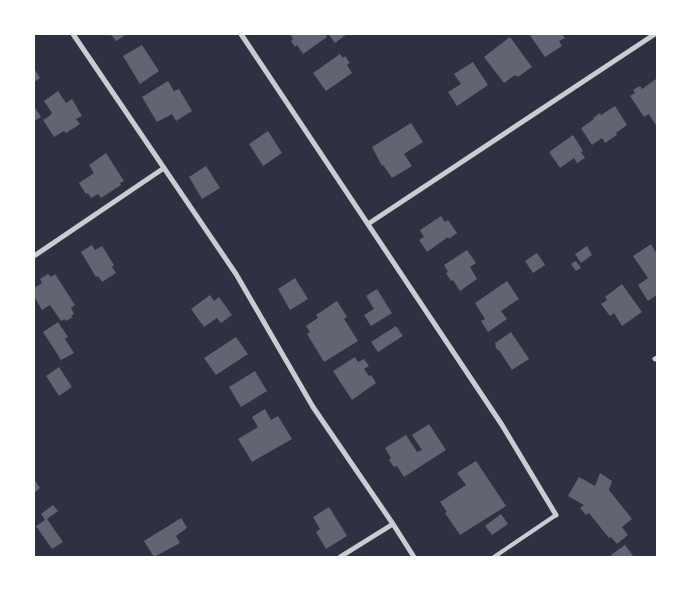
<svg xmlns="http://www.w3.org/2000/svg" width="691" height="591" font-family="'Source Sans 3',sans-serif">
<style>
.building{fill:#626471}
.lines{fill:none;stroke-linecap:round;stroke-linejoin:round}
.service{stroke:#caccd0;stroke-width:4}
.minor{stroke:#caccd0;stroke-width:5}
</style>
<rect width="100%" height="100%" fill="#2d3142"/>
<path class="building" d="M110 34H127L116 41Z
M290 34H325L327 37 303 54 297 45 295 47 291 41 293 39Z
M330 34H347L335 43 329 35Z
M529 34H562L565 38 559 41 562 46 545 57Z
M510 37 532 67 518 77 515 75 504 83 484 57Z
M142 45 159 71 140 84 123 56Z
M340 54 343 58 345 56 349 62H350L347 65 352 73 326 91 313 73Z
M473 62 488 85 457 106 448 92 461 84 454 74Z
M34 68 40 78 34 82Z
M656 79 657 81V127L649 114 644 117 630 96 635 93 633 90 640 86 642 89Z
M168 81 174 91 179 89 192 111 176 121 172 114 157 122 142 97Z
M58 91 66 103 72 99 82 116 76 119 80 124 66 133 64 131 54 137 43 120 51 115 50 114 52 113 44 101Z
M34 106 41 117 34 121Z
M615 106 627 125 616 133 617 135 605 143 602 138 592 145 581 128 594 119 593 118 600 113 601 115Z
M411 123 423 142 404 154 412 166 392 178 383 165 382 166 372 147Z
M268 131 282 153 263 166 249 144Z
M573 135 583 151 581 152 585 158 577 163 574 158 560 168 549 152Z
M106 153 124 181 120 183 121 185 101 198 98 194 91 198 88 193 86 194 79 183 94 173 89 165Z
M206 166 220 188 202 199 189 177Z
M441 216 445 222 448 220 457 233 449 239 448 237 427 252 419 240 424 237 420 230Z
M651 244 657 254V295L648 301 638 285 648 278 633 256Z
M92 245 95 250 102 246 114 265 112 267 116 273 102 282 98 276 96 277 81 252Z
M587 246 592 255 581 263 575 254Z
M467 250 476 263 470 267 477 279 460 291 453 280 451 281 446 273 448 272 444 265Z
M537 253 545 265 533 273 525 261Z
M576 261 581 268 576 271 571 264Z
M48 274 51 277 55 274 75 305 71 308 74 314 71 316 73 317 66 321 65 319 61 321 50 305 42 310 34 296V288L42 283 40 279Z
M295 278 308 299 290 310 278 289Z
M507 281 519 299 501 311 507 319 488 332 481 321 485 319 475 303Z
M622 284 642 312 622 326 614 313 610 316 601 304 607 300 605 297Z
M377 289 392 313 371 326 364 315 374 309 366 296Z
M210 295 214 301 219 297 232 315 221 323 217 318 204 327 191 309Z
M337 301 347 317 344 319 358 341 324 362 307 334 310 332 306 326 318 318 316 315Z
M58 322 68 337 65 339 74 353 61 360 43 332Z
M396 326 403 336 378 352 371 342Z
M511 332 529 359 512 370 499 350 498 351 495 346 496 345 495 343Z
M236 337 248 354 216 375 204 358Z
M355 357 358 362 364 359 369 366 364 369 369 376 371 375 376 383 352 400 333 371Z
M59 367 72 387 59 396 46 376Z
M255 371 267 391 241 407 229 387Z
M265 409 271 420 278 416 292 439 252 462 238 439 258 427 252 417Z
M429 424 446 450 404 477 397 466 394 467 389 460 391 458 385 448 406 435 417 452 422 450 412 435Z
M476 461 506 506 460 535 445 513 447 512 440 502 466 485 457 473Z
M600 473 612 481 609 490 632 519 622 527 628 535 617 544 611 537 609 538 589 513 586 515 580 508 584 505 568 496 579 477 595 486Z
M34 479 40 488 34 493Z
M53 505 58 511 47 519 63 542 52 549 36 526 45 520 41 514Z
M329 507 347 536 326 549 316 532 320 529 313 517Z
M501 514 508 524 492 535 485 526Z
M181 518 187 528 176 536 180 543 154 557 144 541Z
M625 545 634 557H613L611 555Z"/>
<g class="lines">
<path class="service" d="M494 557 556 515"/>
<path class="minor" d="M73 34 236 274 313 407 393 524 414 557
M241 34 502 425 556 515
M368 224 655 34
M34 256 164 168
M655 359 657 358
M340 557 393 524"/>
</g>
<rect width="691" height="591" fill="none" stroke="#ffffff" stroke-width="70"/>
</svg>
